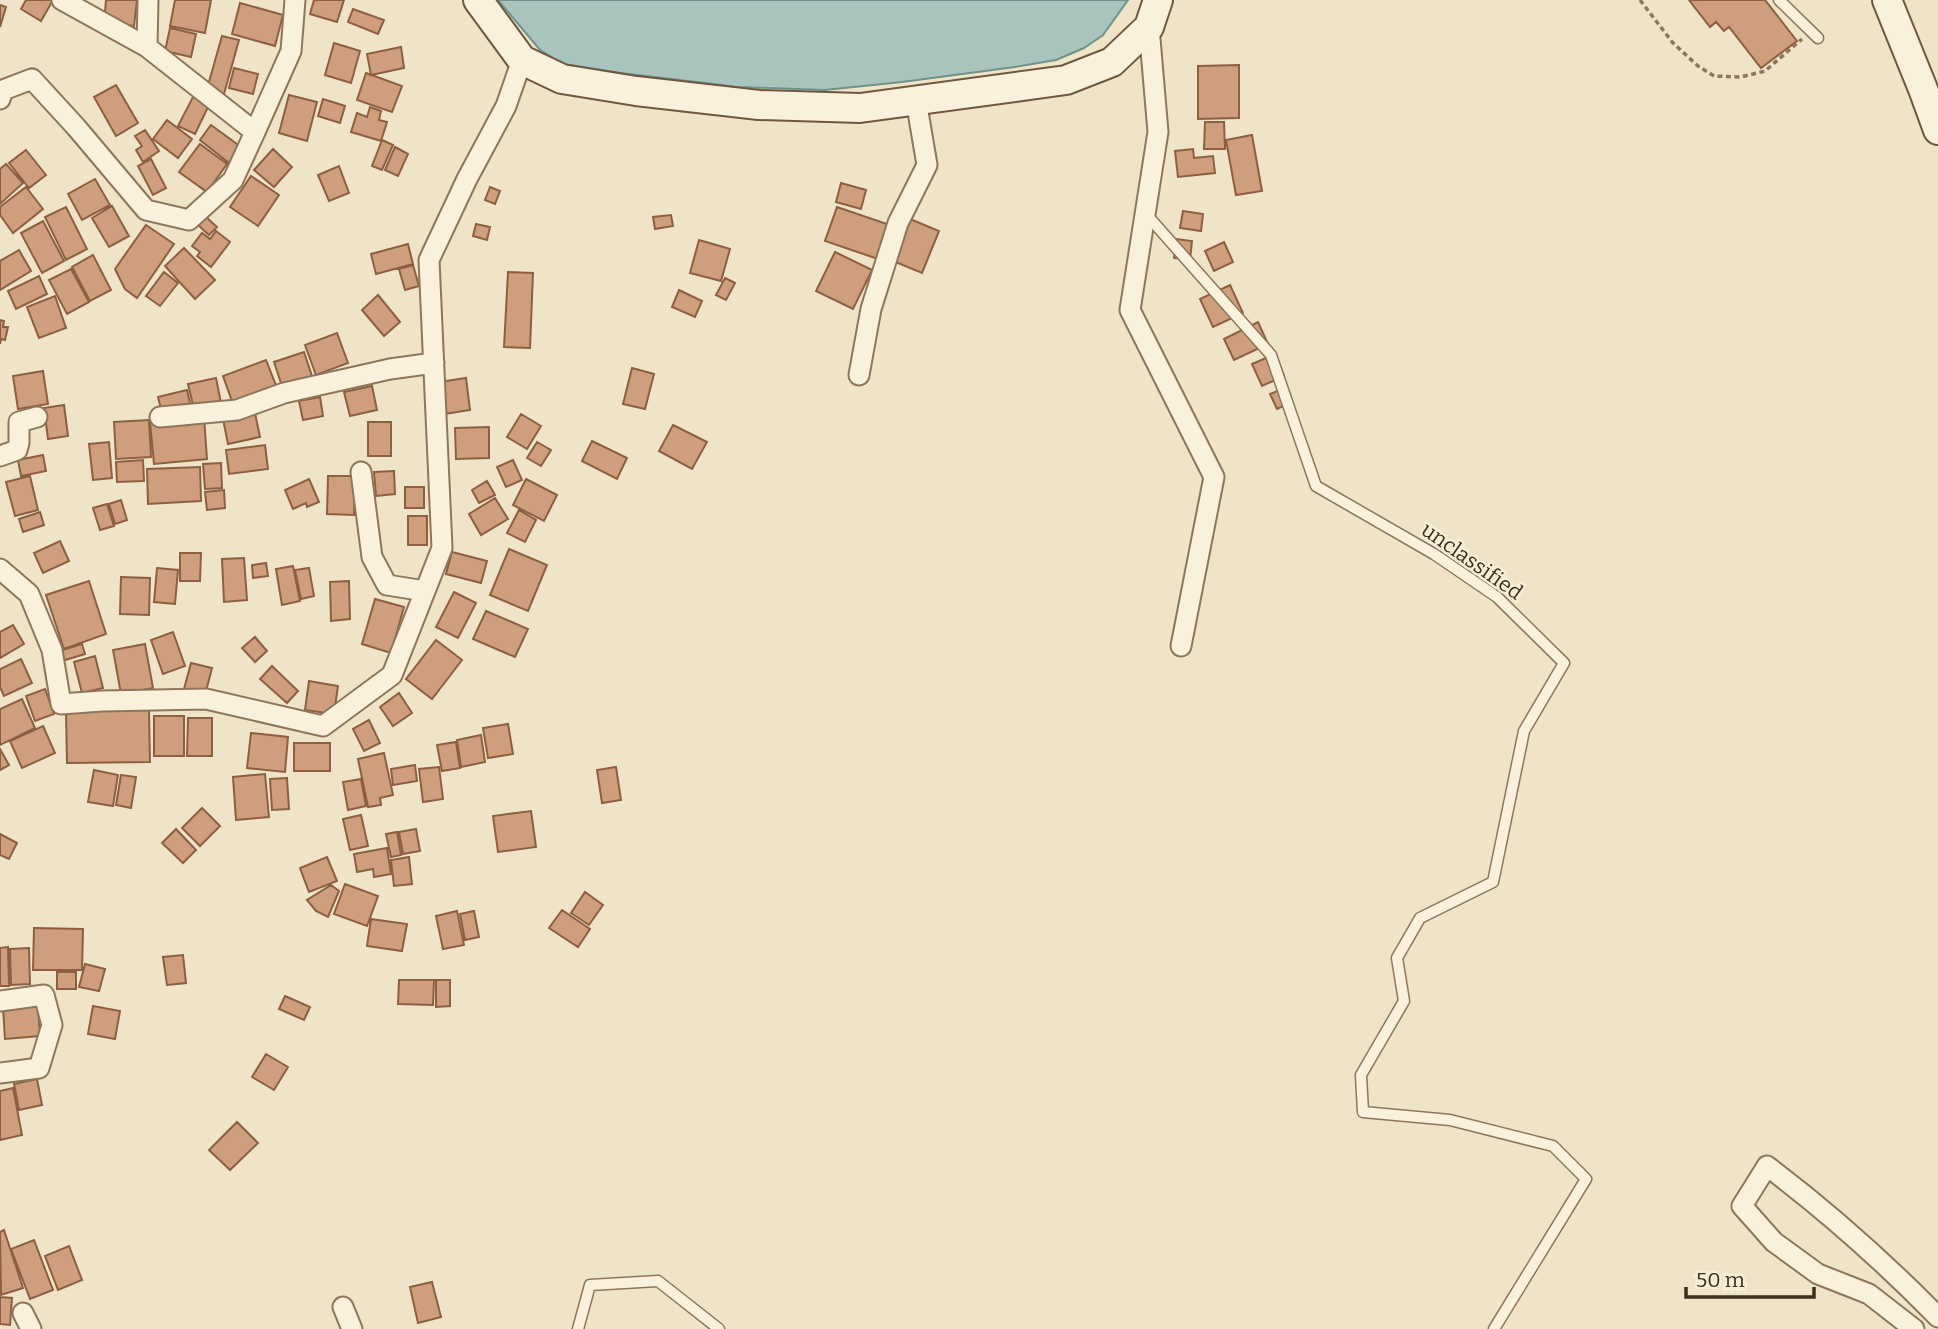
<svg xmlns="http://www.w3.org/2000/svg" width="1938" height="1329" font-family="Bitter,serif">
<style>
.water{fill:#a9c4bc;stroke:#6f938a;stroke-width:2}
.building{fill:#cf9f7d;stroke:#8d5f41;stroke-width:2}
.lines{fill:none;stroke-linecap:round;stroke-linejoin:round}
.lane-casing{stroke:#8d765c;stroke-width:13}
.street-casing{stroke:#8d765c;stroke-width:23}
.secondary-casing{stroke:#6f573f;stroke-width:32}
.path{stroke:#8d765c;stroke-width:3.5;stroke-dasharray:5 3.5;stroke-linecap:butt}
.lane{stroke:#faf1dc;stroke-width:10}
.street{stroke:#faf1dc;stroke-width:19}
.secondary{stroke:#faf1dc;stroke-width:28}
.labels{text-anchor:middle;dominant-baseline:central;stroke-width:5;stroke-linejoin:round;paint-order:stroke}
.street-label{font-size:21px;fill:#3d2e20;stroke:#f7eed8}
</style>
<rect width="100%" height="100%" fill="#f0e4c8"/>
<path class="water" d="M498 0H1128L1103 35 1084 48 1056 60 1015 67 902 82 825 90 738 87 621 73 563 64 540 50Z"/>
<path class="building" d="M26 0H53L41 21 21 9Z
M106 0H137L134 26 104 23Z
M175 0H211L205 33 170 26Z
M314 0H344L337 22 310 14Z
M1689 0H1765L1797 41 1761 68 1729 27 1724 31 1716 22 1710 27Z
M240 3 283 15 275 46 232 34Z
M0 5 6 7 0 27Z
M353 9 384 20 378 34 348 22Z
M170 28 196 34 191 57 165 51Z
M222 36 239 40 224 94 207 89Z
M334 43 360 51 351 83 325 75Z
M401 47 404 68 371 75 367 54Z
M1239 65V118L1198 119V66Z
M234 68 258 74 253 94 229 88Z
M366 73 402 86 392 112 357 100Z
M116 85 138 123 116 136 94 97Z
M194 95 210 103 195 134 178 126Z
M289 95 317 102 307 141 279 133Z
M323 99 345 106 340 123 318 116Z
M370 107 381 111 379 120 387 122 381 141 351 132 357 113 367 117Z
M167 120 192 139 178 158 153 139Z
M1205 122H1224L1225 149H1204Z
M211 125 241 147 229 163 200 140Z
M145 130 159 151 143 162 136 150 142 146 135 136Z
M1252 135 1262 191 1236 195 1226 140Z
M382 140 393 145 382 170 372 166Z
M200 144 227 164 207 192 179 172Z
M395 147 408 154 398 176 385 170Z
M273 149 292 167 274 187 254 170Z
M1193 149 1194 158 1213 156 1215 173 1178 177 1175 151Z
M26 150 46 175 29 188 9 163Z
M151 159 166 188 153 195 138 166Z
M6 164 23 183 0 204V169Z
M339 166 349 193 329 201 318 175Z
M251 176 279 195 258 226 230 207Z
M95 179 110 205 82 220 68 194Z
M841 183 866 190 861 209 836 202Z
M26 187 43 209 13 233 0 215V207Z
M490 187 500 191 495 204 485 200Z
M112 206 129 236 109 247 92 218Z
M66 207 87 249 66 260 45 217Z
M837 207 890 225 878 259 825 241Z
M1183 211 1203 214 1201 231 1180 228Z
M671 215 673 226 655 229 653 217Z
M206 217 217 227 209 235 198 225Z
M910 219 939 231 922 273 893 261Z
M43 221 64 261 42 273 21 233Z
M476 224 490 227 487 240 473 236Z
M146 225 174 244 137 298 125 289 115 269Z
M216 231 230 242 211 267 197 256 200 252 192 246 202 233 210 239Z
M1176 239 1192 241 1190 260 1174 258Z
M699 240 730 249 721 281 690 273Z
M1224 242 1233 262 1214 271 1205 251Z
M408 244 413 264 376 274 371 254Z
M184 248 215 280 195 299 165 266Z
M19 250 31 271 0 290V261Z
M835 252 872 270 853 309 816 291Z
M93 255 111 290 90 301 72 267Z
M413 265 419 286 405 290 399 269Z
M71 269 89 302 67 314 49 280Z
M164 272 178 283 160 306 146 296Z
M508 272 533 273 530 348 504 347Z
M39 276 47 294 16 309 8 291Z
M725 278 735 283 726 300 716 295Z
M1230 285 1243 313 1213 327 1200 299Z
M679 290 702 301 695 317 672 307Z
M378 295 400 322 384 336 362 310Z
M55 296 66 328 39 338 27 307Z
M0 320 4 321 3 327H8L5 340 1 339 0 344Z
M1258 322 1268 344 1234 360 1224 339Z
M337 333 348 363 316 375 305 345Z
M304 352 312 376 282 386 274 362Z
M1275 354 1284 376 1262 386 1252 364Z
M266 360 277 388 233 404 223 376Z
M632 368 654 374 645 409 623 404Z
M43 371 48 404 18 409 13 376Z
M216 378 221 403 194 409 188 384Z
M466 378 470 410 444 414 439 382Z
M372 386 377 410 350 416 344 392Z
M1282 389 1288 404 1277 409 1270 394Z
M187 390 191 407 162 413 158 397Z
M320 397 323 416 303 420 299 401Z
M64 405 68 436 48 439 44 408Z
M255 413 260 437 228 444 223 419Z
M521 414 541 426 527 449 507 437Z
M204 417 207 459 154 464 150 422Z
M149 420 151 457 116 459 114 422Z
M368 422H391V456H368Z
M673 425 707 442 692 469 659 451Z
M489 427V458L456 459 455 428Z
M592 441 627 458 617 479 582 461Z
M109 442 112 478 93 480 89 444Z
M537 442 551 450 541 466 527 458Z
M265 445 268 469 229 474 226 450Z
M43 455 46 471 21 476 18 460Z
M143 460 144 481 117 482 116 462Z
M513 460 522 480 506 487 497 467Z
M221 463 222 488 205 489 203 464Z
M200 467 201 501 148 504 147 469Z
M394 471 395 494 376 496 374 472Z
M30 476 38 510 15 516 6 482Z
M328 476H355L354 515 327 514Z
M309 479 319 502 307 507 306 503 293 509 285 490Z
M526 479 557 495 544 521 513 505Z
M487 481 495 495 479 503 472 490Z
M405 487H424V508H405Z
M224 490 225 508 207 510 205 492Z
M495 498 508 519 481 535 469 514Z
M121 500 127 520 115 524 109 504Z
M107 504 114 526 100 530 93 508Z
M519 510 536 520 525 542 507 533Z
M40 512 44 525 23 532 19 519Z
M408 516H427V545H408Z
M60 541 69 561 43 573 34 553Z
M509 549 547 565 528 611 490 595Z
M452 552 487 561 481 583 446 574Z
M180 553H201L200 581H180Z
M244 558 247 600 224 602 222 559Z
M266 563 268 576 253 578 252 565Z
M293 566 300 601 282 605 276 569Z
M157 568 178 570 175 604 154 602Z
M309 568 314 596 301 599 295 570Z
M121 577 150 578 149 615 120 614Z
M89 581 106 634 64 649 46 595Z
M349 581 350 619 331 621 330 582Z
M454 592 476 603 458 638 436 627Z
M375 599 404 607 391 653 362 644Z
M486 611 528 629 515 657 473 639Z
M13 625 24 644 0 658V632Z
M173 632 185 666 163 674 151 640Z
M255 637 267 651 255 662 242 648Z
M436 640 462 660 432 699 406 679Z
M82 644 85 654 62 661 59 651Z
M145 644 153 688 121 694 113 650Z
M95 656 103 688 82 693 74 662Z
M21 659 32 683 4 696 0 687V669Z
M191 663 212 668 205 695 184 689Z
M272 666 298 691 287 703 260 679Z
M309 681 338 686 334 714 305 710Z
M45 689 54 714 35 721 26 696Z
M399 693 412 713 393 726 380 707Z
M22 699 35 728 0 745V709Z
M149 710 150 762 67 763 66 712Z
M154 716H184V756H154Z
M188 718H212V756H187Z
M369 720 380 743 364 751 353 729Z
M508 724 513 754 488 758 483 728Z
M43 726 55 753 22 768 10 741Z
M251 733 288 737 285 772 247 768Z
M481 735 485 762 461 767 457 740Z
M456 742 460 768 442 771 437 745Z
M294 743H330V771H294Z
M0 749 9 765 0 770Z
M384 753 393 795 380 798 381 805 368 807 358 759Z
M415 765 417 781 393 785 391 769Z
M439 767 443 799 423 802 419 769Z
M616 767 621 800 602 803 597 770Z
M94 770 118 775 113 806 88 802Z
M265 774 269 817 236 820 233 777Z
M121 775 136 777 131 808 116 805Z
M287 778 289 809 272 810 270 779Z
M361 779 366 806 348 810 343 782Z
M202 808 220 826 200 846 182 828Z
M531 811 536 847 498 852 493 816Z
M361 815 368 846 350 850 343 819Z
M176 829 196 850 183 863 162 843Z
M416 829 420 851 403 854 399 832Z
M397 832 401 855 391 857 386 834Z
M0 834 17 843 9 859 0 855Z
M387 848 391 874 374 877 373 869 357 872 354 854Z
M327 857 337 881 309 892 300 868Z
M409 857 412 884 394 886 391 860Z
M345 884 378 896 367 926 334 914Z
M331 885 339 891 328 917 316 911 307 900Z
M585 892 603 905 589 925 571 913Z
M562 910 590 929 578 947 549 928Z
M457 911 464 945 443 949 436 916Z
M474 911 479 937 465 940 460 914Z
M371 919 407 924 402 951 367 946Z
M34 928 83 929 82 970H33Z
M8 947 9 986H0V948Z
M29 948 30 984 11 985 10 949Z
M183 955 186 983 167 985 163 957Z
M85 964 105 969 99 991 79 987Z
M57 972H76V989H57Z
M399 980H434L433 1005 398 1004Z
M436 980H450V1006L436 1007Z
M285 996 310 1007 304 1020 279 1009Z
M38 1005 40 1036 5 1039 3 1008Z
M93 1006 120 1011 115 1039 88 1034Z
M266 1054 288 1067 274 1090 252 1077Z
M37 1079 42 1105 19 1110 14 1084Z
M13 1088 22 1135 0 1140V1091Z
M237 1122 258 1143 230 1170 209 1150Z
M4 1230 23 1288 1 1295 0 1232Z
M34 1240 53 1290 30 1299 11 1249Z
M69 1246 82 1280 58 1290 45 1256Z
M432 1282 441 1317 418 1323 410 1287Z
M0 1297 12 1298 10 1325 0 1324Z"/>
<g class="lines">
<defs>
<path id="lane" d="M1779 0 1818 38
M1146 214 1271 355 1316 486 1434 554 1497 597 1564 663 1524 731 1493 882 1420 918 1397 958 1404 1001 1361 1075 1363 1112 1450 1120 1553 1146 1586 1179 1494 1329
M578 1329 590 1285 658 1281 719 1329"/>
<path id="street" d="M62 0 147 47
M1149 27 1158 132 1130 310 1214 477 1181 646
M0 99 3 90 32 79 76 127 146 210 189 220 233 180 255 132 147 47 148 0
M255 132 291 51 295 0
M859 375 871 309 898 223 927 165 916 100
M160 417 237 410 284 393 390 369 434 363
M0 456 17 450 19 443V422L37 417
M361 472 372 557 387 585 425 591
M0 569 29 594 52 650 61 704 102 701 206 699 323 726 392 675 442 548 429 260 467 179 506 106 522 60
M0 1001 44 995 52 1025 39 1068 0 1073
M343 1307 352 1329
M23 1313 31 1329
M1914 1329 1869 1294 1818 1274 1774 1242 1742 1206 1767 1166C1828 1212 1885 1263 1938 1317"/>
<path id="secondary" d="M478 0 522 60 562 79 636 91 759 105 860 108 1066 80 1112 62 1149 27 1158 0
M1887 0 1923 89 1938 130"/>
</defs>
<use href="#lane" class="lane-casing"/>
<use href="#street" class="street-casing"/>
<use href="#secondary" class="secondary-casing"/>
<path class="path" d="M1640 0 1673 43 1698 66 1714 76 1741 77 1765 71 1802 39"/>
<use href="#lane" class="lane"/>
<use href="#street" class="street"/>
<use href="#secondary" class="secondary"/>
</g>
<g class="labels">
<g class="street-label">
<text transform="translate(1472 561) rotate(35)">unclassified</text>
</g>
</g>
<path d="M1686 1287v10h128v-10" fill="none" stroke="#3d2e20" stroke-width="3.5"/>
<text x="1696" y="1287" font-size="21" fill="#3d2e20" stroke="#f7eed8" stroke-width="5" paint-order="stroke">50 m</text>
</svg>
